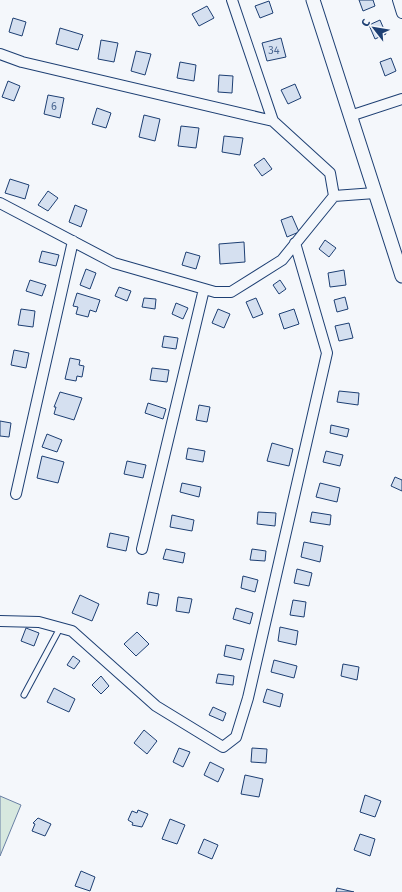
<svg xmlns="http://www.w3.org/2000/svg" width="402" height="892" font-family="'Fira Sans',sans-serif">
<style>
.green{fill:#d7e8df;stroke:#687fa3}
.building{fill:#d5e0f0;stroke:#1d3f73}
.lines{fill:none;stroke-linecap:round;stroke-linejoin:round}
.service-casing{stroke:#1d3f73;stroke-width:7}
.minor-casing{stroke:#1d3f73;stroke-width:12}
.tertiary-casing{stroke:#1d3f73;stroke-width:15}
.service{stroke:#f4f7fb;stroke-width:5}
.minor{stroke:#f4f7fb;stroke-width:10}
.tertiary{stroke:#f4f7fb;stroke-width:13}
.labels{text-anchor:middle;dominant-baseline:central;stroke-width:3;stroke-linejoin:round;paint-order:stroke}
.number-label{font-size:11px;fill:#4b6792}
</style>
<rect width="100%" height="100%" fill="#f4f7fb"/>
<path class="green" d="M0 796 21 805 0 856Z"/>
<path class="building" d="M359 0H373L375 6 363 11Z
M269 1 273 13 260 18 255 6Z
M207 6 214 18 199 26 192 14Z
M13 18 26 22 22 36 9 32Z
M380 20 386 34 375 39 369 25Z
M60 28 83 35 78 50 56 44Z
M281 38 286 57 267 61 262 43Z
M101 40 118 43 114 62 98 59Z
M136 51 151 54 145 75 131 71Z
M391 58 396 71 385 76 380 62Z
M180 62 196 65 194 81 177 78Z
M219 75 233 76 232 93 218 92Z
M8 81 20 86 14 101 2 97Z
M295 84 301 98 288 104 281 90Z
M48 95 64 98 60 118 44 114Z
M97 108 111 113 106 128 92 124Z
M144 115 160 119 155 141 139 137Z
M181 126 199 128 196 148 178 146Z
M224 136 243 138 240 155 222 152Z
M264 158 272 169 262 176 254 165Z
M10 179 29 185 25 199 5 193Z
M48 191 58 198 48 211 38 205Z
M75 205 87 210 81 227 69 222Z
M292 216 299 232 287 237 281 220Z
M325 240 336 248 329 257 319 249Z
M244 242 245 262 220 264 219 244Z
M42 251 59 255 56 266 39 262Z
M186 252 200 256 196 269 182 265Z
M86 269 96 273 90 289 80 285Z
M344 270 346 285 330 287 328 273Z
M30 280 46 285 42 296 26 291Z
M280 280 286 289 279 294 273 285Z
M119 287 131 291 127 301 115 296Z
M77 293 100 300 96 312 90 310 88 317 76 314 78 307 73 306Z
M345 297 348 309 337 312 334 300Z
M144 298 156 299 155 309 142 307Z
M256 298 263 314 253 318 246 302Z
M176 303 188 308 183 319 172 314Z
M21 309 35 311 33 327 18 325Z
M218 309 230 314 224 328 212 323Z
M294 309 299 324 284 329 279 314Z
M349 323 353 338 339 341 335 326Z
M164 336 178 338 176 349 162 347Z
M14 350 29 353 26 368 11 365Z
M70 358 80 360 79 365 84 366 82 377 77 376 76 381 65 379Z
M152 368 169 370 167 382 150 380Z
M339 391 359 393 358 405 337 402Z
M60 392 82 398 74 420 54 414 56 407H54Z
M148 403 166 409 163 419 145 413Z
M199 405 210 407 207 422 196 420Z
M0 421 11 423 9 437 0 436Z
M331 425 349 429 347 437 330 433Z
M47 434 62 440 57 452 42 447Z
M272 443 293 449 289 466 267 461Z
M188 448 205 451 203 462 186 459Z
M326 451 343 455 340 466 323 462Z
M42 456 64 462 58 483 37 478Z
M127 461 146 465 143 478 124 474Z
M395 477 402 480V491L391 486Z
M182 483 201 487 199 497 180 492Z
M320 483 340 488 337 502 316 497Z
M258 512 276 513 275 526 257 524Z
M312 512 331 515 330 525 310 522Z
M172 515 194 520 192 531 170 527Z
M110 533 129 537 126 551 107 547Z
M304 542 323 546 320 562 301 557Z
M166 549 185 553 183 563 163 559Z
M252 549 266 551 265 561 250 560Z
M297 569 312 573 309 586 294 583Z
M243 576 258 580 255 592 241 588Z
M149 592 159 594 157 606 147 604Z
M80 595 99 604 92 621 72 613Z
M178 597 192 599 189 613 176 611Z
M293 600 306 602 304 617 290 615Z
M236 608 253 613 250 624 233 619Z
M280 627 298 631 296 645 278 641Z
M26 628 39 633 34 646 21 641Z
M137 632 149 644 136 656 124 644Z
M226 645 244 649 241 660 224 656Z
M73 656 80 661 74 669 67 665Z
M274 660 297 666 294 678 271 672Z
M343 664 359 667 357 680 341 676Z
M218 674 234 676 233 685 216 683Z
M101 676 109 686 101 694 92 685Z
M54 688 75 699 69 712 47 702Z
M267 689 283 694 280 707 263 702Z
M213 707 226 713 223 721 209 715Z
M144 730 157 741 147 754 134 743Z
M179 748 190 752 183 767 173 762Z
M252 748 267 749 266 763 251 762Z
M210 762 224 769 218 782 204 775Z
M245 775 263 779 259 797 241 794Z
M365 795 381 801 375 817 360 812Z
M138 810 148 814 142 827 132 825 133 823 128 820 132 811 137 813Z
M38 818 51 824 45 836 32 831 35 824 33 823Z
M170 819 185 825 177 844 162 839Z
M360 834 375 839 370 856 354 850Z
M204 839 218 845 212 859 198 853Z
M81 871 95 877 90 891 75 886Z
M337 888 354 892H336Z"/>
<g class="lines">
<defs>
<path id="service" d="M24 695 60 628"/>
<path id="minor" d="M232 0 273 121 330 173 334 196
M398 0 402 13
M0 54 22 62 273 121
M350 116 402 99
M0 203 114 263 215 292H231L282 260 334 196 375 193
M16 494 73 241
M142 549 204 289
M0 621 39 622 72 631 156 706 223 747 236 737 248 698 327 353 295 243"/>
<path id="tertiary" d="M313 0 402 276"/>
</defs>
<use href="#service" class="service-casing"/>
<use href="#minor" class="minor-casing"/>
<use href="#tertiary" class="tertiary-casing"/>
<use href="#service" class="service"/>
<use href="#minor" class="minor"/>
<use href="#tertiary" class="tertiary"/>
</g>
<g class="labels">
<g class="number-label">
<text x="274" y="50">34</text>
<text x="54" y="106">6</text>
</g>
</g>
<g transform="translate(374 28) rotate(301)" stroke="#f4f7fb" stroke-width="3" paint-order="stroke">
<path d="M0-3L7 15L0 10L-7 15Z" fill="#1d3f73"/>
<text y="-6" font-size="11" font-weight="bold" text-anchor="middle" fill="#1d3f73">С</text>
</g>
</svg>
